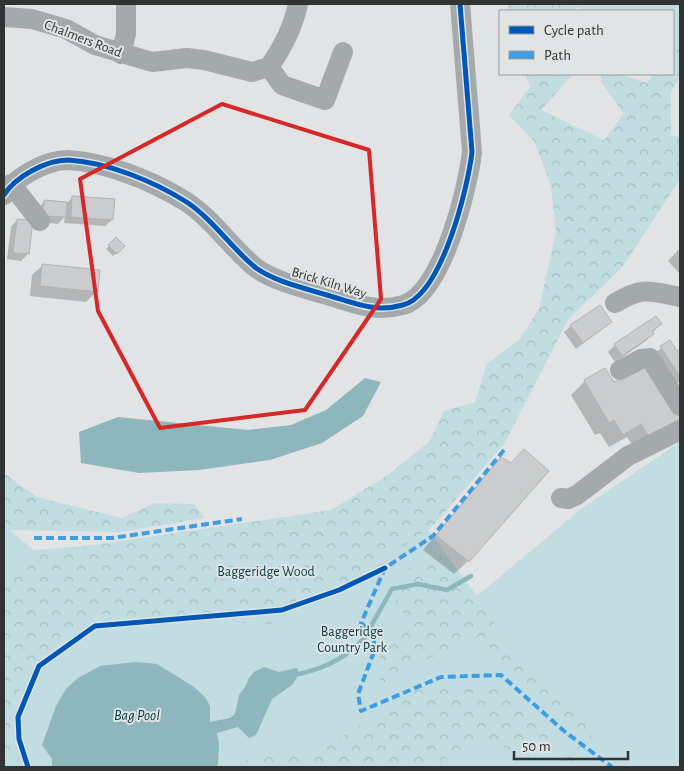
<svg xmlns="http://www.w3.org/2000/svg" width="684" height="771" font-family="'Alegreya Sans',sans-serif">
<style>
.green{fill:#c1dde1}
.forest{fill:url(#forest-crowns)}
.water{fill:#8eb6bd}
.shadow{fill:#0003}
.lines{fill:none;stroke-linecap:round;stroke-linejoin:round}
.stream{stroke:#8eb6bd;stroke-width:4.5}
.building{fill:#cbcccd;stroke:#b2b3b4}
.minor{stroke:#a4aaac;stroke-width:20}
.quiet{stroke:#3e9de2;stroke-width:4;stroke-dasharray:8 4;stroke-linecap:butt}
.cycleway-casing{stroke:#e0e4e5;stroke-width:8}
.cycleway{stroke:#0057b8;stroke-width:5}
.marked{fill:none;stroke:#d62828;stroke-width:4;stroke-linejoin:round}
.labels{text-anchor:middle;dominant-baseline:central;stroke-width:4;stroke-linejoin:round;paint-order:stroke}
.street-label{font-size:14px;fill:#323434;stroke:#e0e4e5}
.park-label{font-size:14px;fill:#053e45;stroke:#e0e4e5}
.water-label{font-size:15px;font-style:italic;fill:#003a40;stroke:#e0e4e5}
</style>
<defs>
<pattern id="forest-crowns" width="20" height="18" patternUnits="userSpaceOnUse" patternTransform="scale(1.25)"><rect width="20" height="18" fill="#c1dde1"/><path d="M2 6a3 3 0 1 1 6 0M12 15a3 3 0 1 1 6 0" fill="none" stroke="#a6bec2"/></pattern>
</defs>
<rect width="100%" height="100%" fill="#e1e3e4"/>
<path class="green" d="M577 4H680V48L673 45V11H587L576 7Z
M680 442V767H4V526L34 550 196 537 408 503 477 596 581 509Z"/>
<path class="forest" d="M508 4H577L576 11H508Z
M675 46 680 48V77L671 92V136L680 137V179L624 265 568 320 504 444 430 529 279 625 100 614 20 683 13 767H4V575L40 553 331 510 388 475 430 441 444 411 475 402 487 364 520 339 539 309 556 232 551 186 534 141 509 115 530 87 525 74H573L541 110 604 140 624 114 601 82V74H619L647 83 654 74H673V49Z
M4 473 37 497 121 518 155 503 194 504 204 518 122 532 4 530Z
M434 550 477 596 512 653 518 652 593 731 583 767H562L568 725 468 638 380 685 379 658 411 620 394 605 406 570Z
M497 682 551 730 538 760 480 739 435 767H232L241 761 321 750 416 690Z"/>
<path class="water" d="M365 378 381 382 363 416 322 443 270 460 199 470 139 473 81 463 79 432 118 417 248 430 291 425 326 410Z
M136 662 157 664 194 687 205 697 210 706V722L230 718 235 714 239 695 245 687 249 678 254 672 264 667 279 672 297 668 299 674 292 685 272 699 256 735 249 738 238 727 217 733 219 744 218 765 214 767H52V759L42 745 56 706 66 689 78 678 100 666Z"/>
<path class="shadow" d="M73 197 112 220 105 226 64 223 65 216 58 224 37 222 38 208 45 201 67 203Z
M17 220 28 254 21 261 7 259 11 227Z
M116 239 123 246 113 256 106 249Z
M680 248V274L668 261Z
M43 265 97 291 86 302 30 296 32 275Z
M610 322 576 349 564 332 571 326Z
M660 324 646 341 615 362 608 352 615 345Z
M669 341 677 352 680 350V381L671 388 650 358Z
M585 381 664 389 680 420 667 432 636 451 627 437 609 447 600 433 595 435 571 395Z
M501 459 468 561 454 574 423 550Z"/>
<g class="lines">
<path class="stream" d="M371 626 392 589 418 584 447 590 471 576
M299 674C326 668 349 657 367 635"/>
</g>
<path class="building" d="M72 196 115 199 113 220 71 217Z
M44 200 67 202 66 217 43 216Z
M17 219 33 220 29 254 13 253Z
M116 237 125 246 117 254 108 245Z
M42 264 100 270 98 292 40 286Z
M600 305 612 322 583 343 570 325Z
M656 316 662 324 652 331 654 334 622 356 614 344Z
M670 340 677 351 680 349V377L660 346Z
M645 364 680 415V420L650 438 641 424 623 435 614 420 609 423 584 380 605 368 614 382Z
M524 449 549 471 469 562 436 535 501 457 511 463Z"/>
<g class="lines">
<path class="minor" d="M4 17 32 19 66 29 95 45 152 62 187 58 204 60 252 72 269 67C283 47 293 28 298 4
M121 54 126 34V4
M269 67 282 85 325 100 343 52
M11 184 40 221
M4 195C15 177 46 160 68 160 106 162 153 181 185 201 212 218 231 248 256 268 276 282 304 288 327 295 354 303 375 313 403 305 442 295 468 187 472 152L460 4
M615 303C643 286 650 291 680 297
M620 370 641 359 650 358 680 406
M561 498 568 499 577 495 628 456 680 430"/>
<path class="quiet" d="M504 450 433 536 385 568 361 623 373 633 375 649 358 694 361 711 441 677 501 675 564 731 612 767
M34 538H112L242 519"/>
<defs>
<path id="cycleway" d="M4 195C15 177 46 160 68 160 106 162 153 181 185 201 212 218 231 248 256 268 276 282 304 288 327 295 354 303 375 313 403 305 442 295 468 187 472 152L460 4
M28 767 19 739 18 717 39 666 95 626 282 610 339 590 385 568"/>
</defs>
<use href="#cycleway" class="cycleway-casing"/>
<use href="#cycleway" class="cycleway"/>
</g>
<path class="marked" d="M222 104 369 150 381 299 305 410 160 428 98 311 80 179Z"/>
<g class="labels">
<g class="street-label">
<text transform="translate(83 39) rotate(21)">Chalmers Road</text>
<text transform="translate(329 283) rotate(17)">Brick Kiln Way</text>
</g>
<g class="park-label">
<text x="266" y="572">Baggeridge Wood</text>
<text x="352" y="632">Baggeridge<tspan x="352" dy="16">Country Park</tspan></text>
</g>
<g class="water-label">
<text x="137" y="715">Bag Pool</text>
</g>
</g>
<rect width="684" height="771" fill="none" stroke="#323434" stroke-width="10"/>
<rect x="499" y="10" width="175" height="65" fill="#e0e4e5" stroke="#9a9e9e"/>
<rect x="509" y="26" width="25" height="8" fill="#0057b8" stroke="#9a9e9e"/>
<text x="544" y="35" font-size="15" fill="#323434">Cycle path</text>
<rect x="509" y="51" width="25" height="8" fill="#3e9de2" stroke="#9a9e9e"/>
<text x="544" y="60" font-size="15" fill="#323434">Path</text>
<path d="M514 751v8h114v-8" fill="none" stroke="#323434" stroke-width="2.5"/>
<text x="522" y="751" font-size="15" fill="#323434" stroke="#e0e4e5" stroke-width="4" paint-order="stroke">50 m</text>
</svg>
